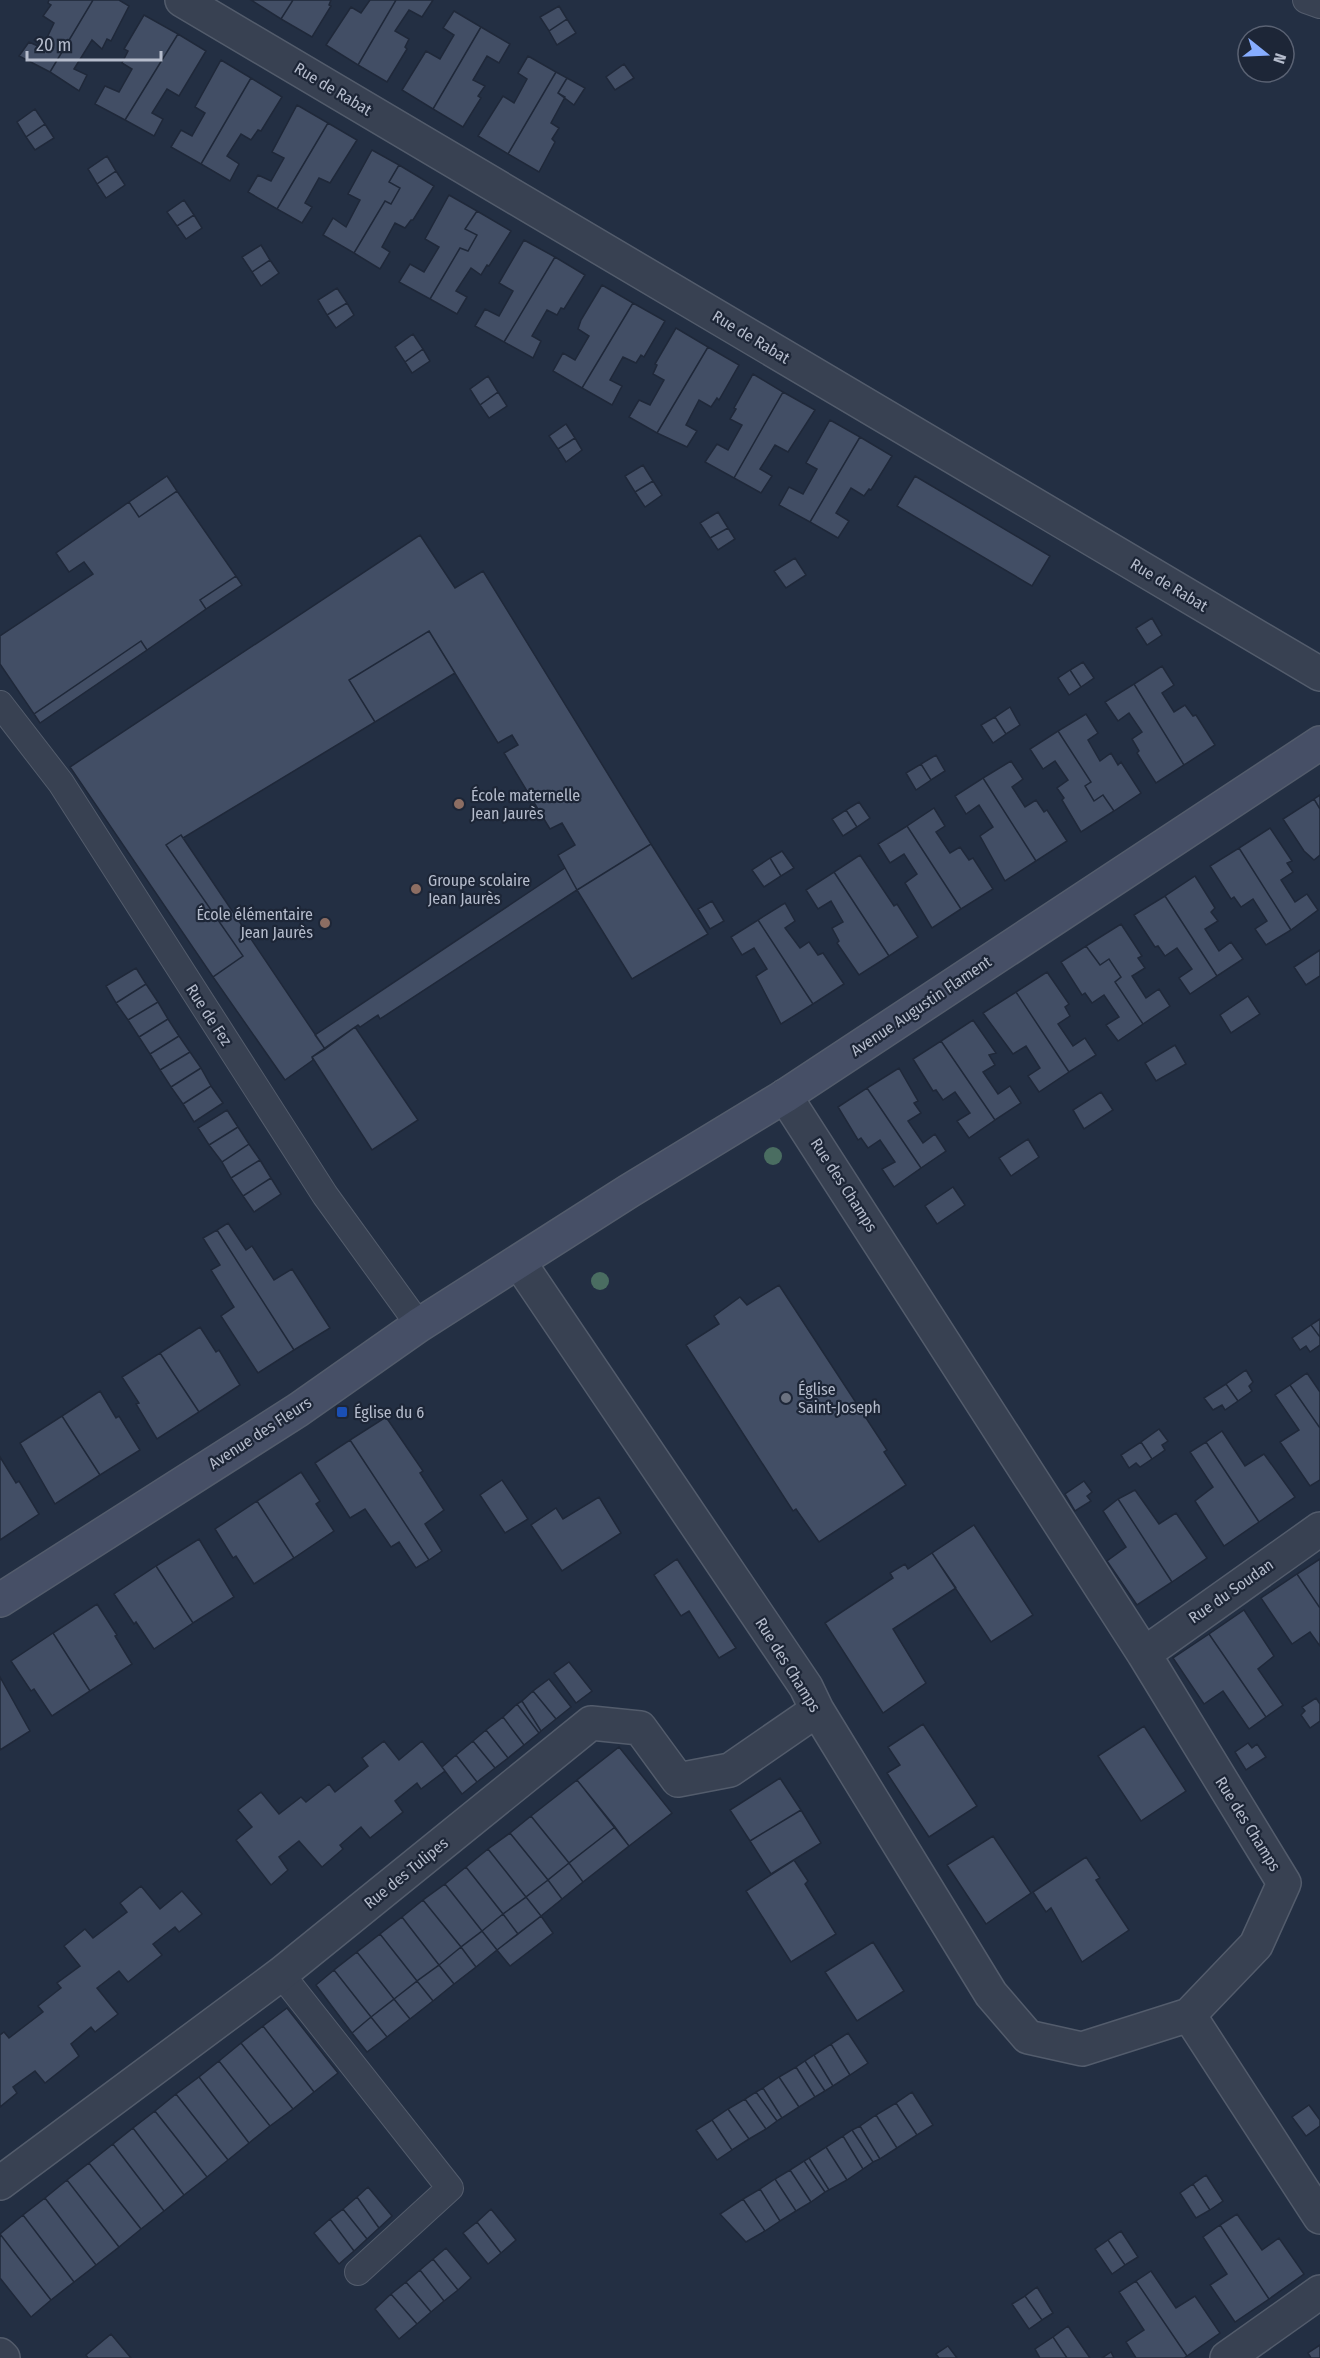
<svg xmlns="http://www.w3.org/2000/svg" width="1320" height="2358" font-family="'Fira Sans Condensed',sans-serif">
<style>
.building{fill:#424e65;stroke:#1f2839;stroke-width:1.5}
.lines{fill:none;stroke-linecap:round;stroke-linejoin:round}
.lane-casing{stroke:#535c6c;stroke-width:28}
.street-casing{stroke:#535c6c;stroke-width:36}
.secondary-casing{stroke:#535c6c;stroke-width:36}
.lane{stroke:#384152;stroke-width:26}
.street{stroke:#384152;stroke-width:33}
.secondary{stroke:#464f66;stroke-width:33}
.tree{fill:#4a6d61}
.education-dot{fill:#8d6e63;stroke:#1d2637;stroke-width:2}
.worship-dot{fill:#6b7280;stroke:#1d2637;stroke-width:2}
.transit-dot{fill:#1a4fb4;stroke:#1d2637;stroke-width:2}
.labels{text-anchor:middle;dominant-baseline:central;stroke-width:4.5;stroke-linejoin:round;paint-order:stroke}
.street-label{font-size:16px;fill:#b5bccc;stroke:#1d2637}
.poi-label{font-size:16px;fill:#b5bccc;stroke:#1d2637;text-anchor:start}
</style>
<rect width="100%" height="100%" fill="#232f43"/>
<path class="building" d="M49 0H93L50 72 19 56 29 42 42 48 54 23 43 16 51 5 48 3Z
M93 0H119L129 6 111 41 107 39 102 49 92 40 74 69 87 75 79 91 50 72Z
M251 0H293L281 19Z
M293 0H331L329 5 331 6 312 37 281 19Z
M370 0H396L358 65 326 45 351 7 361 13Z
M396 0H433L422 17 409 10 395 31 409 39 405 47 407 49 387 82 358 65Z
M559 6 567 19 549 31 540 17Z
M454 11 481 27 433 109 402 90 426 51 440 59 454 35 443 28Z
M144 15 178 34 125 120 95 104 105 86 119 92 132 69 122 63 128 51 124 49Z
M567 19 576 33 557 45 549 31Z
M481 27 510 44 499 63 487 56 473 80 485 86 478 96 481 98 463 127 433 109Z
M178 34 206 51 179 96 167 89 152 113 163 119 154 136 125 120Z
M528 56 556 72 508 154 478 136 503 96 514 103 527 79 518 73Z
M221 60 251 78 201 164 171 147 181 130 192 136 205 113 195 107Z
M624 64 634 78 615 90 606 77Z
M556 72 567 78 558 93 565 97 551 123 559 128 552 139 555 142 539 172 508 154Z
M251 78 282 97 261 131 258 130 251 140 241 134 227 156 239 164 230 181 201 164Z
M567 78 585 88 574 105 558 93Z
M297 105 328 123 277 209 248 192 258 175 271 181 284 158 272 152Z
M35 109 45 124 26 137 17 122Z
M328 123 357 140 330 183 319 178 305 203 312 207 302 223 277 209Z
M45 124 54 138 35 150 26 137Z
M372 150 399 165 389 182 400 188 391 204 385 201 354 253 323 235 333 218 346 227 360 200 348 194Z
M107 156 116 171 97 184 88 169Z
M399 165 434 186 413 220H411L405 228 395 223 382 247 390 252 380 269 354 253 385 201 391 204 400 188 389 182Z
M116 171 125 185 106 198 97 184Z
M449 195 477 211 465 229 477 235 468 251 460 248 430 299 399 282 410 264 424 272 439 247 425 239Z
M184 200 194 215 177 226 167 212Z
M477 211 511 231 489 266 487 265 481 275 471 268 456 291 467 297 457 314 430 299 460 248 468 251 477 235 465 229Z
M194 215 202 228 186 239 177 226Z
M524 240 555 257 504 342 475 326 485 309 499 316 513 291 499 283Z
M261 245 270 260 252 272 242 257Z
M555 257 585 275 564 309 561 308 557 315 547 310 532 336 541 341 533 358 504 342Z
M270 260 279 273 261 286 252 272Z
M602 285 633 303 582 388 553 371 563 353 575 360 589 336 578 329 581 320Z
M337 288 347 303 327 315 318 300Z
M347 303 354 315 336 328 327 315Z
M633 303 665 321 644 357 641 355 636 363 623 357 610 380 622 386 612 405 582 388Z
M676 328 708 347 657 433 629 417 639 400 650 405 664 380 653 374 657 365 655 364Z
M413 334 423 349 405 362 395 347Z
M708 347 739 365 719 400 717 398 711 407 699 400 686 425 697 431 687 447 657 433Z
M423 349 430 361 412 373 405 362Z
M753 374 783 392 734 478 705 462 717 444 728 450 742 425 730 419 736 409 734 408Z
M488 376 498 392 480 405 470 389Z
M498 392 507 406 489 418 480 405Z
M783 392 815 410 788 452 775 445 760 469 772 476 761 493 734 478Z
M830 420 860 437 810 522 779 505 789 487 803 494 817 469 806 463Z
M566 424 575 438 558 449 549 436Z
M860 437 892 456 871 490 869 489 864 496 851 488 836 513 849 521 838 538 810 522Z
M575 438 582 450 566 462 558 449Z
M643 465 653 481 635 492 625 476Z
M167 476 177 491 139 517 129 502Z
M915 476 1050 556 1032 586 897 506Z
M653 481 662 495 645 507 635 492Z
M177 491 236 576 200 600 206 609 147 650 141 641 34 714 0 664V636L93 574 84 562 69 572 56 553 129 502 139 517Z
M718 512 728 528 710 538 700 523Z
M728 528 735 539 718 550 710 538Z
M420 535 455 588 483 571 651 844 577 890 558 855 575 845 562 823 550 829 504 753 518 745 512 735 498 743 429 631 349 680 375 722 183 838 181 835 166 845 243 956 213 977 70 767Z
M795 558 806 575 786 588 774 571Z
M236 576 242 585 206 609 200 600Z
M1152 618 1162 635 1147 645 1136 628Z
M429 631 455 673 375 722 349 680Z
M141 641 147 650 40 723 34 714Z
M1083 662 1094 678 1081 687 1070 670Z
M1162 666 1174 685 1162 693 1174 712 1185 705 1193 716 1196 715 1215 745 1184 765 1134 684Z
M1070 670 1081 687 1069 695 1058 678Z
M1134 684 1184 765 1156 783 1137 753 1139 751 1132 739 1142 732 1129 713 1118 721 1105 702Z
M1010 707 1020 725 1006 734 995 717Z
M1086 714 1098 733 1088 740 1100 761 1111 753 1118 765 1121 762 1141 793 1114 811 1103 795 1094 801 1085 786 1091 782 1058 731Z
M995 717 1006 734 993 743 981 725Z
M1058 731 1091 782 1085 786 1094 801 1103 795 1114 811 1081 832 1062 800 1064 798 1057 788 1068 780 1055 761 1043 769 1030 749Z
M936 755 945 771 931 780 921 764Z
M1011 761 1023 779 1012 787 1025 807 1036 800 1044 812 1047 810 1067 841 1036 861 983 778Z
M921 764 931 780 916 790 906 773Z
M983 778 1036 861 1005 881 980 836 993 827 979 805 966 814 955 796Z
M1320 795V809L1314 799Z
M1314 799 1320 809V855L1314 860 1304 851 1283 819Z
M859 802 870 818 857 827 846 810Z
M934 808 945 826 936 832 950 853 960 847 969 860 973 858 993 889 961 909 907 826Z
M846 810 857 827 843 836 832 819Z
M907 826 961 909 932 928 905 883 917 874 904 854 890 863 878 844Z
M1270 828 1292 861 1287 863 1293 872 1281 880 1295 902 1307 894 1318 910 1291 930 1239 848Z
M181 835 325 1049 312 1057 313 1060 285 1080 213 977 243 956 166 845Z
M651 844 708 934 632 979 577 890Z
M1239 848 1291 930 1266 945 1255 929 1267 921 1253 899 1241 907 1234 897 1231 899 1210 866Z
M782 851 794 868 781 876 770 858Z
M860 855 894 906 897 904 918 937 889 956 834 872Z
M770 858 781 876 764 887 752 870Z
M565 868 577 890 380 1019 378 1015 360 1027 358 1025 325 1049 315 1035Z
M834 872 889 956 859 975 837 943 839 941 832 928 843 922 831 901 818 909 806 890Z
M1195 876 1215 908 1211 912 1218 921 1205 929 1219 951 1231 942 1243 959 1217 976 1165 896Z
M1165 896 1217 976 1190 994 1179 978 1192 969 1177 948 1165 956 1158 946 1155 947 1134 915Z
M712 901 724 921 710 929 698 909Z
M785 903 795 921 785 928 800 948 809 942 818 955 823 953 844 984 813 1004 758 920Z
M758 920 813 1004 781 1024 756 976 767 969 754 948 742 955 731 937Z
M1121 924 1142 956 1138 958 1145 968 1132 976 1146 998 1159 989 1170 1006 1143 1024 1115 982 1121 977 1109 959 1100 965 1086 946Z
M1086 946 1100 965 1109 959 1121 977 1115 982 1143 1024 1118 1041 1106 1025 1119 1017 1104 995 1092 1003 1085 993 1082 995 1061 962Z
M1320 950V976L1306 985 1294 967Z
M136 968 146 984 116 1003 106 986Z
M1047 972 1069 1004 1065 1007 1070 1016 1058 1024 1073 1046 1085 1038 1096 1055 1069 1072 1016 992Z
M146 984 158 1002 128 1020 116 1003Z
M1016 992 1069 1072 1039 1092 1028 1076 1040 1068 1026 1046 1013 1054 983 1013Z
M1248 996 1260 1014 1231 1033 1220 1015Z
M158 1002 168 1019 139 1037 128 1020Z
M168 1019 179 1036 150 1054 139 1037Z
M973 1020 996 1053 989 1055 995 1065 983 1072 998 1094 1010 1086 1021 1103 995 1120 941 1041Z
M355 1027 418 1120 372 1150 312 1057Z
M179 1036 190 1052 160 1070 150 1054Z
M941 1041 995 1120 969 1138 957 1121 970 1113 955 1092 943 1100 936 1090 933 1091 913 1059Z
M1175 1045 1186 1064 1156 1081 1145 1063Z
M190 1052 201 1068 171 1087 160 1070Z
M201 1068 211 1086 183 1104 171 1087Z
M899 1068 918 1101 914 1103 921 1113 908 1121 923 1143 935 1134 946 1151 921 1168 867 1088Z
M211 1086 223 1103 194 1122 183 1104Z
M867 1088 921 1168 894 1187 882 1169 895 1162 880 1140 868 1148 861 1138 858 1140 838 1107Z
M1101 1092 1113 1110 1084 1129 1073 1110Z
M227 1110 238 1127 209 1145 198 1128Z
M238 1127 249 1144 222 1162 209 1145Z
M1028 1139 1039 1157 1011 1176 999 1158Z
M249 1144 260 1160 231 1178 222 1162Z
M260 1160 271 1178 243 1196 231 1178Z
M271 1178 281 1194 254 1212 243 1196Z
M953 1187 965 1205 937 1224 925 1206Z
M228 1223 246 1250 252 1246 274 1280 292 1269 330 1328 294 1350 217 1230Z
M217 1230 294 1350 258 1373 221 1316 234 1307 211 1270 220 1265 203 1238Z
M779 1285 887 1450 884 1452 906 1485 819 1542 796 1509 793 1511 686 1345 719 1324 714 1316 740 1297 747 1305Z
M1320 1319V1337L1311 1325Z
M1311 1325 1320 1337V1345L1310 1352 1306 1346 1300 1350 1292 1338Z
M200 1327 216 1352 219 1350 240 1385 199 1412 160 1353Z
M160 1353 199 1412 157 1439 136 1404 139 1403 122 1377Z
M1246 1370 1253 1382 1249 1386 1252 1391 1238 1401 1226 1384Z
M1307 1373 1320 1392V1428L1290 1385Z
M1226 1384 1238 1401 1225 1410 1222 1405 1213 1410 1204 1398Z
M1290 1385 1320 1428V1480L1310 1486 1280 1442 1299 1430 1275 1395Z
M100 1391 116 1418 119 1416 140 1450 100 1475 62 1416Z
M62 1416 100 1475 55 1504 20 1443Z
M386 1417 423 1471 420 1473 444 1510 425 1524 442 1551 429 1560 350 1440Z
M1159 1429 1168 1441 1162 1445 1165 1450 1152 1459 1141 1442Z
M1222 1431 1245 1466 1264 1454 1295 1497 1259 1522 1206 1442Z
M350 1440 429 1560 416 1568 399 1542 391 1547 365 1509 350 1518 315 1463Z
M1141 1442 1152 1459 1140 1467 1136 1463 1129 1468 1121 1455Z
M1206 1442 1259 1522 1224 1546 1195 1501 1213 1487 1190 1452Z
M0 1457 16 1483 19 1481 39 1514 0 1540Z
M301 1472 320 1501 316 1504 334 1531 294 1558 257 1501Z
M502 1480 528 1519 505 1533 480 1495Z
M1084 1481 1092 1492 1087 1496 1091 1501 1075 1511 1065 1494Z
M1135 1490 1159 1524 1176 1513 1207 1558 1172 1582 1118 1499Z
M599 1497 621 1533 562 1571 531 1525 556 1508 563 1519Z
M1118 1499 1172 1582 1137 1605 1107 1561 1126 1547 1103 1511Z
M257 1501 294 1558 254 1584 236 1556 233 1558 215 1529Z
M974 1525 1033 1615 991 1642 932 1553Z
M199 1539 234 1597 193 1623 156 1566Z
M932 1553 956 1588 893 1629 926 1683 883 1713 825 1623 893 1578 890 1573 905 1564 908 1569Z
M677 1559 736 1648 719 1658 689 1611 681 1616 654 1575Z
M1320 1559V1608L1297 1574Z
M156 1566 193 1623 154 1649 136 1622 134 1624 114 1594Z
M1297 1574 1320 1608V1646L1310 1632 1292 1644 1261 1598Z
M97 1604 117 1635 115 1636 132 1664 90 1691 53 1633Z
M1244 1610 1274 1656 1258 1669 1283 1705 1266 1717 1209 1634Z
M53 1633 90 1691 52 1716 34 1689 31 1691 11 1661Z
M1209 1634 1266 1717 1249 1729 1223 1691 1204 1704 1173 1658Z
M569 1662 592 1691 576 1703 554 1673Z
M0 1677 30 1731 0 1750Z
M549 1679 571 1707 556 1719 533 1691Z
M533 1691 556 1719 541 1731 522 1701Z
M1316 1698 1320 1704V1721L1310 1728 1301 1715 1305 1711 1302 1707Z
M522 1701 541 1731 539 1733 517 1704Z
M517 1704 539 1733 524 1745 503 1717Z
M503 1717 524 1745 508 1758 486 1730Z
M923 1724 977 1806 929 1837 887 1773 900 1765 888 1747Z
M1144 1726 1186 1791 1141 1821 1098 1756Z
M486 1730 508 1758 495 1768 473 1741Z
M384 1741 399 1760 422 1741 445 1771 421 1789 417 1783 395 1801 403 1812 370 1838 361 1827 340 1845 343 1849 322 1867 299 1841 279 1857 288 1870 271 1885 236 1840 252 1827 238 1810 261 1792 279 1814 301 1797 306 1802 329 1784 335 1792 368 1766 362 1758Z
M473 1741 495 1768 477 1782 456 1755Z
M1248 1743 1252 1748 1257 1744 1266 1757 1246 1770 1235 1752Z
M619 1747 672 1813 629 1846 577 1780Z
M456 1755 477 1782 462 1794 442 1767Z
M780 1778 801 1810 750 1841 730 1810Z
M577 1780 615 1827 569 1863 531 1816Z
M801 1810 821 1843 771 1874 750 1841Z
M531 1816 569 1863 548 1880 510 1833Z
M615 1827 629 1846 583 1882 569 1863Z
M510 1833 548 1880 526 1897 488 1849Z
M993 1836 1031 1893 986 1924 947 1865Z
M488 1849 526 1897 503 1914 466 1867Z
M1086 1857 1100 1878 1096 1880 1129 1930 1082 1962 1051 1908 1046 1912 1033 1892Z
M794 1860 808 1881 805 1884 836 1934 791 1962 746 1891Z
M569 1863 583 1882 562 1899 548 1880Z
M466 1867 503 1914 482 1931 445 1884Z
M548 1880 562 1899 541 1916 526 1897Z
M445 1884 482 1931 461 1947 423 1900Z
M141 1886 160 1909 182 1891 202 1914 179 1932 175 1927 153 1944 162 1955 128 1982 119 1971 97 1988 118 2014 95 2032 91 2027 71 2044 79 2056 45 2083 35 2071 13 2087 17 2093 0 2107V2035L4 2032 9 2038 43 2012 38 2006 61 1988 57 1983 80 1966 64 1946 85 1929 93 1938 127 1912 120 1903Z
M526 1897 541 1916 518 1934 503 1914Z
M423 1900 461 1947 439 1965 402 1917Z
M503 1914 518 1934 497 1950 482 1931Z
M541 1916 553 1933 510 1966 497 1950Z
M402 1917 439 1965 417 1981 380 1934Z
M482 1931 497 1950 476 1967 461 1947Z
M380 1934 417 1981 394 1999 357 1952Z
M873 1942 904 1991 857 2021 825 1972Z
M461 1947 476 1967 454 1984 439 1965Z
M357 1952 394 1999 371 2017 334 1970Z
M439 1965 454 1984 433 2001 417 1981Z
M334 1970 371 2017 352 2033 316 1985Z
M417 1981 433 2001 410 2019 394 1999Z
M394 1999 410 2019 387 2037 371 2017Z
M287 2008 338 2073 314 2092 263 2026Z
M371 2017 387 2037 367 2052 352 2033Z
M263 2026 314 2092 293 2109 241 2043Z
M848 2033 868 2063 850 2075 831 2044Z
M241 2043 293 2109 270 2126 219 2061Z
M831 2044 850 2075 833 2086 814 2055Z
M814 2055 833 2086 825 2091 805 2061Z
M219 2061 270 2126 249 2143 199 2077Z
M805 2061 825 2091 815 2097 796 2067Z
M796 2067 815 2097 799 2107 779 2077Z
M199 2077 249 2143 228 2160 176 2094Z
M779 2077 799 2107 782 2118 763 2088Z
M763 2088 782 2118 777 2121 756 2092Z
M756 2092 777 2121 766 2129 745 2099Z
M912 2092 933 2125 917 2135 896 2103Z
M176 2094 228 2160 207 2177 155 2111Z
M745 2099 766 2129 749 2139 728 2109Z
M896 2103 917 2135 897 2148 876 2115Z
M1309 2105 1320 2120V2126L1306 2136 1292 2117Z
M728 2109 749 2139 732 2150 712 2120Z
M155 2111 207 2177 184 2195 133 2128Z
M876 2115 897 2148 880 2159 860 2126Z
M712 2120 732 2150 717 2160 696 2130Z
M860 2126 880 2159 873 2162 852 2130Z
M133 2128 184 2195 164 2211 113 2144Z
M852 2130 873 2162 863 2169 843 2136Z
M843 2136 863 2169 847 2180 826 2147Z
M113 2144 164 2211 141 2229 89 2163Z
M826 2147 847 2180 829 2190 809 2158Z
M809 2158 829 2190 825 2192 804 2161Z
M804 2161 825 2192 811 2202 790 2170Z
M89 2163 141 2229 119 2247 67 2180Z
M790 2170 811 2202 796 2211 775 2179Z
M1206 2175 1223 2201 1210 2210 1193 2184Z
M775 2179 796 2211 780 2221 760 2189Z
M67 2180 119 2247 96 2265 45 2198Z
M1193 2184 1210 2210 1196 2218 1180 2193Z
M368 2187 392 2216 379 2228 357 2197Z
M760 2189 780 2221 765 2231 743 2199Z
M357 2197 379 2228 367 2239 343 2209Z
M45 2198 96 2265 74 2282 23 2215Z
M743 2199 765 2231 746 2242 720 2214Z
M343 2209 367 2239 354 2251 330 2219Z
M491 2209 516 2240 501 2253 477 2222Z
M1237 2214 1262 2250 1279 2238 1304 2274 1269 2299 1220 2225Z
M23 2215 74 2282 51 2300 0 2234Z
M330 2219 354 2251 339 2264 314 2233Z
M477 2222 501 2253 488 2264 463 2233Z
M1220 2225 1269 2299 1235 2322 1210 2285 1227 2274 1203 2237Z
M1121 2231 1138 2257 1125 2265 1108 2240Z
M0 2234 51 2300 31 2317 0 2278Z
M1108 2240 1125 2265 1112 2274 1095 2249Z
M446 2248 471 2278 458 2290 433 2259Z
M433 2259 458 2290 444 2301 420 2270Z
M420 2270 444 2301 431 2312 406 2282Z
M1151 2271 1176 2308 1195 2296 1220 2333 1187 2356 1136 2281Z
M1136 2281 1187 2356 1184 2358H1136L1126 2342 1144 2330 1119 2292Z
M406 2282 431 2312 417 2324 391 2294Z
M1037 2287 1053 2313 1042 2320 1025 2296Z
M391 2294 417 2324 399 2339 375 2309Z
M1025 2296 1042 2320 1029 2329 1012 2304Z
M1068 2326 1090 2358H1067L1053 2337Z
M111 2334 131 2358H88L86 2355Z
M1053 2337 1067 2358H1040L1035 2349Z
M1320 2345V2358H1311L1308 2353Z
M948 2346 957 2358H939L936 2354Z
M1111 2352 1114 2358H1102Z"/>
<g class="lines">
<defs>
<path id="lane" d="M1306 0 1320 5
M0 704 61 783 325 1195 419 1325
M281 1974 450 2188 358 2272"/>
<path id="street" d="M182 0 1320 674
M519 1262 806 1687 817 1710 991 1994 1028 2037 1082 2049 1189 2015 1256 1945 1284 1883 1144 1654 785 1096
M1144 1654 1320 1529
M1189 2015 1320 2217
M0 2183 281 1974 591 1723 640 1728 678 1780 730 1770 817 1710
M0 2355 3 2358
M1227 2358 1320 2292"/>
<path id="secondary" d="M0 1600 298 1410 419 1325 629 1191 785 1096 1320 743"/>
</defs>
<use href="#lane" class="lane-casing"/>
<use href="#street" class="street-casing"/>
<use href="#secondary" class="secondary-casing"/>
<use href="#lane" class="lane"/>
<use href="#street" class="street"/>
<use href="#secondary" class="secondary"/>
</g>
<g class="tree">
<circle cx="773" cy="1156" r="9"/>
<circle cx="600" cy="1281" r="9"/>
</g>
<g class="education-dot">
<circle cx="459" cy="804" r="6"/>
<circle cx="416" cy="889" r="6"/>
<circle cx="325" cy="923" r="6"/>
</g>
<circle class="worship-dot" cx="786" cy="1398" r="6"/>
<rect class="transit-dot" x="336" y="1406" width="12" height="12" rx="3"/>
<g class="labels">
<g class="street-label">
<text transform="translate(333 89) rotate(31)">Rue de Rabat</text>
<text transform="translate(751 337) rotate(31)">Rue de Rabat</text>
<text transform="translate(1169 585) rotate(31)">Rue de Rabat</text>
<text transform="translate(921 1006) rotate(-34)">Avenue Augustin Flament</text>
<text transform="translate(209 1015) rotate(57)">Rue de Fez</text>
<text transform="translate(844 1185) rotate(57)">Rue des Champs</text>
<text transform="translate(260 1433) rotate(-33)">Avenue des Fleurs</text>
<text transform="translate(1231 1591) rotate(-35)">Rue du Soudan</text>
<text transform="translate(788 1665) rotate(58)">Rue des Champs</text>
<text transform="translate(1248 1824) rotate(58)">Rue des Champs</text>
<text transform="translate(406 1873) rotate(-39)">Rue des Tulipes</text>
</g>
<g class="poi-label">
<text x="471" y="795">École maternelle<tspan x="471" dy="18">Jean Jaurès</tspan></text>
<text x="428" y="880">Groupe scolaire<tspan x="428" dy="18">Jean Jaurès</tspan></text>
<text x="313" y="914" text-anchor="end">École élémentaire<tspan x="313" dy="18">Jean Jaurès</tspan></text>
<text x="798" y="1389">Église<tspan x="798" dy="18">Saint-Joseph</tspan></text>
<text x="354" y="1412">Église du 6</text>
</g>
</g>
<g transform="translate(1266 54) rotate(108)"><circle r="28" fill="#1d2637" stroke="#5a6273" stroke-width="1.5"/>
<path d="M0-4.5L10 22L0 15L-10 22Z" fill="#87adff"/>
<text y="-9" font-size="16" font-weight="bold" text-anchor="middle" fill="#b5bccc">N</text>
</g>
<path d="M27 51v9h134v-9" fill="none" stroke="#b5bccc" stroke-width="3"/>
<text x="36" y="51" font-size="18" fill="#b5bccc" stroke="#1d2637" stroke-width="4.5" paint-order="stroke">20 m</text>
</svg>
